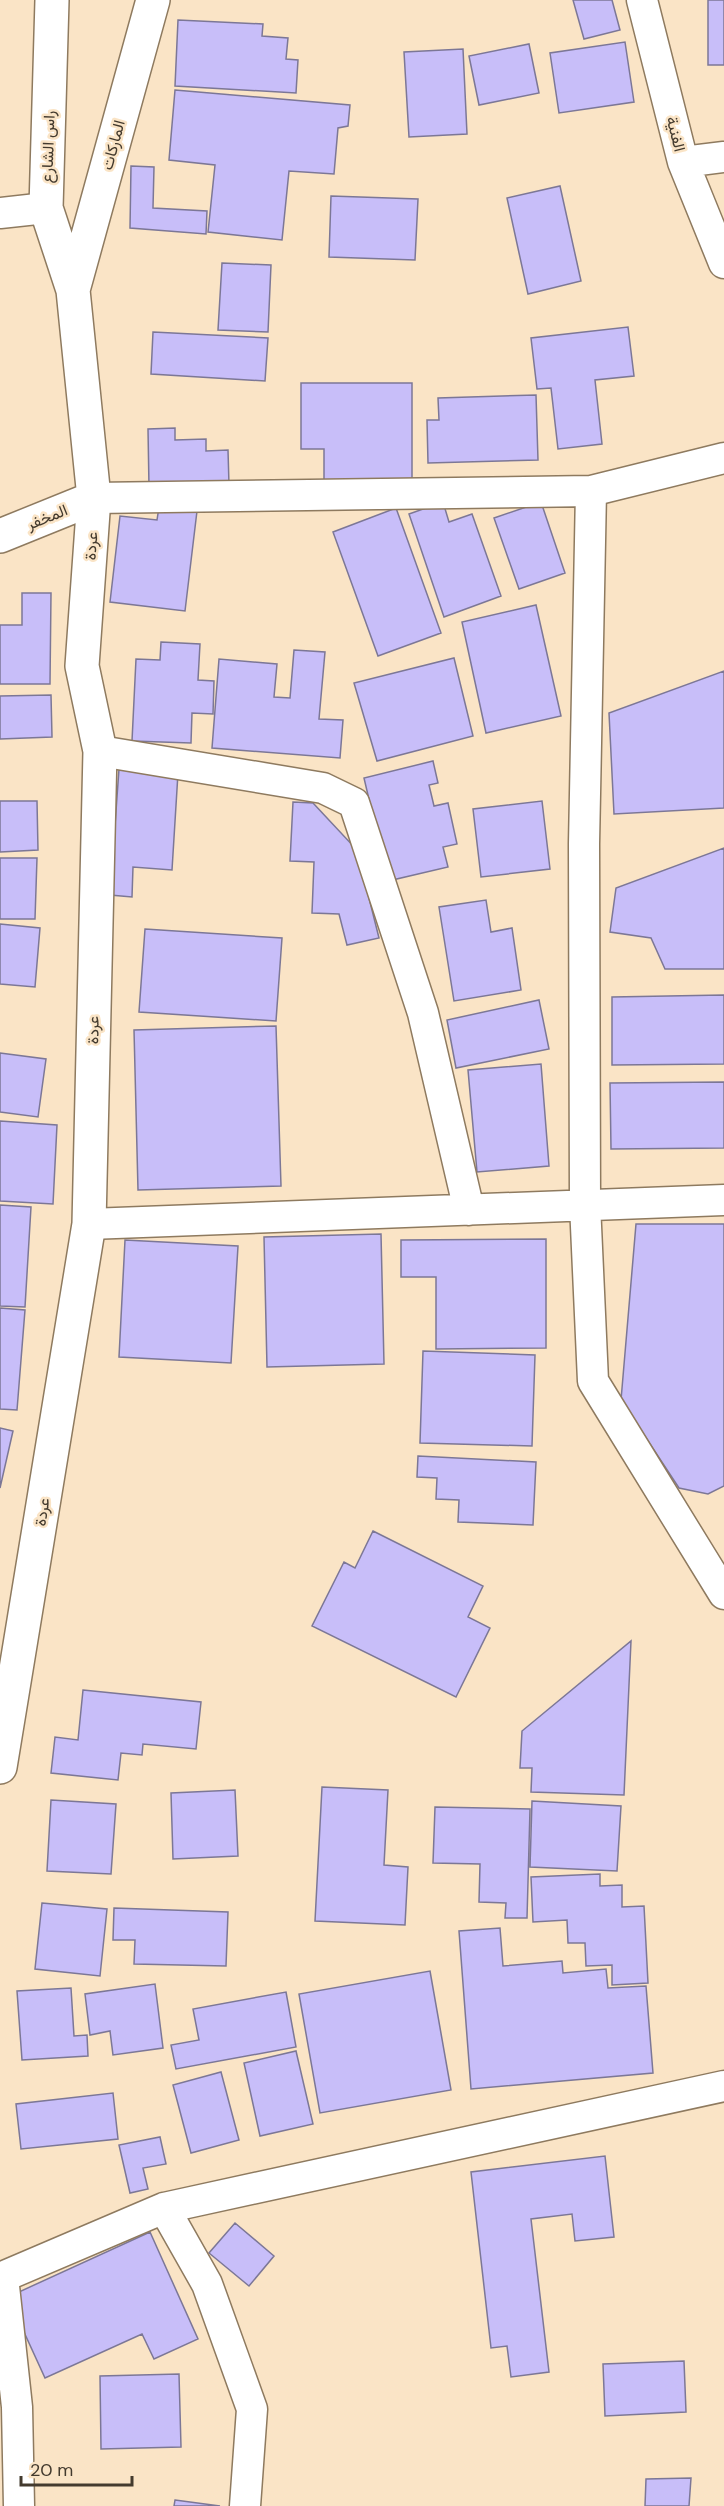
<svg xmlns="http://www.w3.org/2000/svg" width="724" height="2506" font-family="'DM Sans',Vazirmatn,sans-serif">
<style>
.building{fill:#c8bef9;stroke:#7c7796;stroke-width:1.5}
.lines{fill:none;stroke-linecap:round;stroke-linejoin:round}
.minor-casing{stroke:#8e7a5f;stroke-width:33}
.tertiary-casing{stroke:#8e7a5f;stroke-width:36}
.minor{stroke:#fff;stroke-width:30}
.tertiary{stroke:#fff;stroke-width:33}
.labels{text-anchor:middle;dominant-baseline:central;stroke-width:5;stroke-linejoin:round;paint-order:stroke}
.street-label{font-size:16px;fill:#433a2e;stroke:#fae4c6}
</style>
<rect width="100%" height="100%" fill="#fae4c6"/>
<path class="building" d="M573 0H612L620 30 584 39Z
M708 0H724V65H708Z
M178 20 263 24 262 36 288 38 286 59 298 60 296 93 175 86Z
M625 42 634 102 559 113 550 53Z
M529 44 539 93 479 105 469 56Z
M463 49 467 134 409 137 404 52Z
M175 90 350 105 348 126 338 128 334 174 289 171 282 240 208 232 215 165 169 160Z
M131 166 154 167 153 208 207 211 206 234 130 228Z
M560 186 581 281 528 294 507 198Z
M331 196 418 199 415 260 329 257Z
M222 263 271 265 268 332 218 330Z
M628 327 634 376 595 380 602 444 558 449 551 388 537 389 531 338Z
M153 332 268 338 265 381 151 374Z
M301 383H412V485H324V449H301Z
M536 395 538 460 428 463 427 420H439L438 398Z
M175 428V440L206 439V451L228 450 229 485 149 487 148 429Z
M443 502 449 522 472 514 501 596 444 617 409 514Z
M541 502 565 573 519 589 494 518Z
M159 507 197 511 185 611 110 602 120 516 157 520Z
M396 508 441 633 378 656 333 532Z
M22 593H51L50 684H0V625H22Z
M536 605 561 716 486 733 462 622Z
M161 642 200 644 198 680 214 681 213 714 192 713 191 743 132 741 136 659 160 660Z
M294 650 325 652 319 719 343 720 340 758 212 748 219 659 277 664 274 697 290 698Z
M454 658 473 736 377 761 354 683Z
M724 671V808L614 814 609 713Z
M51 695 52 737 0 739V696Z
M433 761 438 783 429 785 434 806 448 803 457 844 443 847 448 867 388 881 364 778Z
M119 769 178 773 172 870 133 867 132 897 110 895Z
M0 801H37L38 850 0 852Z
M542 801 550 869 481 877 473 809Z
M293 802 313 803 357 850 379 938 347 945 339 914 312 913 314 862 290 861Z
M724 848V969H665L651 938 610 932 616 888Z
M0 858H37L35 919H0Z
M486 900 491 932 512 928 521 990 454 1001 439 907Z
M0 924 40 928 35 987 0 984Z
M145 929 282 938 276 1021 139 1012Z
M724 995V1064L612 1065V997Z
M539 1000 549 1049 456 1068 447 1020Z
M276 1026 281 1186 138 1190 134 1030Z
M0 1053 46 1059 38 1117 0 1112Z
M541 1064 549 1166 477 1172 468 1070Z
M724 1082V1148L611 1149 610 1083Z
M0 1121 57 1125 53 1204 0 1201Z
M0 1205 31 1207 25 1307 0 1306Z
M636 1224H724V1486L708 1494 679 1488 621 1400Z
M381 1234 384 1364 267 1367 264 1237Z
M546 1239V1348L436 1349V1277H401V1240Z
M125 1240 238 1246 231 1363 119 1357Z
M0 1308 25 1310 17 1410 0 1409Z
M423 1351 535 1355 532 1446 420 1443Z
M0 1428 13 1431 0 1488Z
M418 1456 536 1462 533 1525 458 1522 459 1500 436 1499 437 1478 417 1477Z
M373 1531 483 1586 468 1617 490 1628 456 1697 312 1626 344 1562 355 1568Z
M631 1641 624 1795 531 1792 532 1768H520L522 1731Z
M83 1690 201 1702 196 1749 143 1744 142 1755 121 1753 118 1780 51 1773 55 1737 78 1740Z
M322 1787 388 1790 384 1865 408 1867 405 1925 315 1921Z
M235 1790 238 1856 173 1859 171 1793Z
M51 1800 116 1804 111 1874 47 1871Z
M532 1801 621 1806 617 1871 530 1867Z
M435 1807 530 1809 527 1918H505L506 1903 479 1902 480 1864 433 1863Z
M600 1874V1886L622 1885V1907L644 1906 648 1983 612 1985V1965L586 1966 585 1943H568L567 1920 533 1922 531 1877Z
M42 1903 107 1909 100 1976 35 1969Z
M114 1908 228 1912 226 1966 134 1964 135 1940H113Z
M500 1928 503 1966 562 1961 563 1973 606 1969 608 1988 646 1986 653 2073 471 2089 459 1931Z
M430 1971 451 2090 320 2113 299 1994Z
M155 1984 163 2048 113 2055 110 2031 90 2035 85 1994Z
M71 1988 74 2036 87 2035 88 2056 22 2060 17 1991Z
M286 1992 296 2047 176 2069 171 2045 199 2040 193 2009Z
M296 2051 313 2124 260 2136 244 2063Z
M221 2072 239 2140 191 2153 173 2085Z
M113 2093 118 2139 21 2149 16 2104Z
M160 2137 166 2164 143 2168 148 2189 130 2193 119 2145Z
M605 2156 614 2237 575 2241 572 2214 531 2219 549 2372 511 2377 507 2346 491 2348 471 2172Z
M235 2223 274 2256 249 2286 209 2253Z
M150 2232 198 2339 154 2359 142 2334 45 2378 8 2297Z
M684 2361 686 2412 605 2416 603 2364Z
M179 2374 181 2447 101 2449 100 2376Z
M691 2478 689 2506H645L646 2479Z
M175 2500 220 2506H174Z"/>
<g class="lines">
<defs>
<path id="minor" d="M642 0 683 162 724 263
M683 162 724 157
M0 213 46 208
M591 491 584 844 585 1204 593 1381 724 1594
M94 498 591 491 724 458
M100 751 323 788 354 803 423 1013 469 1210
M89 1224 724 1200
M164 2208 207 2284 252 2409 245 2506
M3 2277 17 2407 19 2506
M0 2278 164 2208 724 2086"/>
<path id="tertiary" d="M73 290 153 0
M0 536 94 498
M0 1767 89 1224 100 751 82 666 94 498 73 290 46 208 52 0"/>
</defs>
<use href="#minor" class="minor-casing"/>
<use href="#tertiary" class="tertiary-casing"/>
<use href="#minor" class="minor"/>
<use href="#tertiary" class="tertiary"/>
</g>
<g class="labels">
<g class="street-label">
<text transform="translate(676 134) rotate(76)">الفنية</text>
<text transform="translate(113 145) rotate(-75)">الماركات</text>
<text transform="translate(48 147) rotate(-88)">راس الشارع</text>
<text transform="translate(47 517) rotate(-22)">المخفر</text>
<text transform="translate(91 546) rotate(-86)">عردة</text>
<text transform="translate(93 1030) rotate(-89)">عردة</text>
<text transform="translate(42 1512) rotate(-81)">عردة</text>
</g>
</g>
<path d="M21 2476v9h111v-9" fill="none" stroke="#433a2e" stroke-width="3"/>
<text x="30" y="2476" font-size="18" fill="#433a2e" stroke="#fae4c6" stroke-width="4.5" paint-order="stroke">20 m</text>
</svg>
